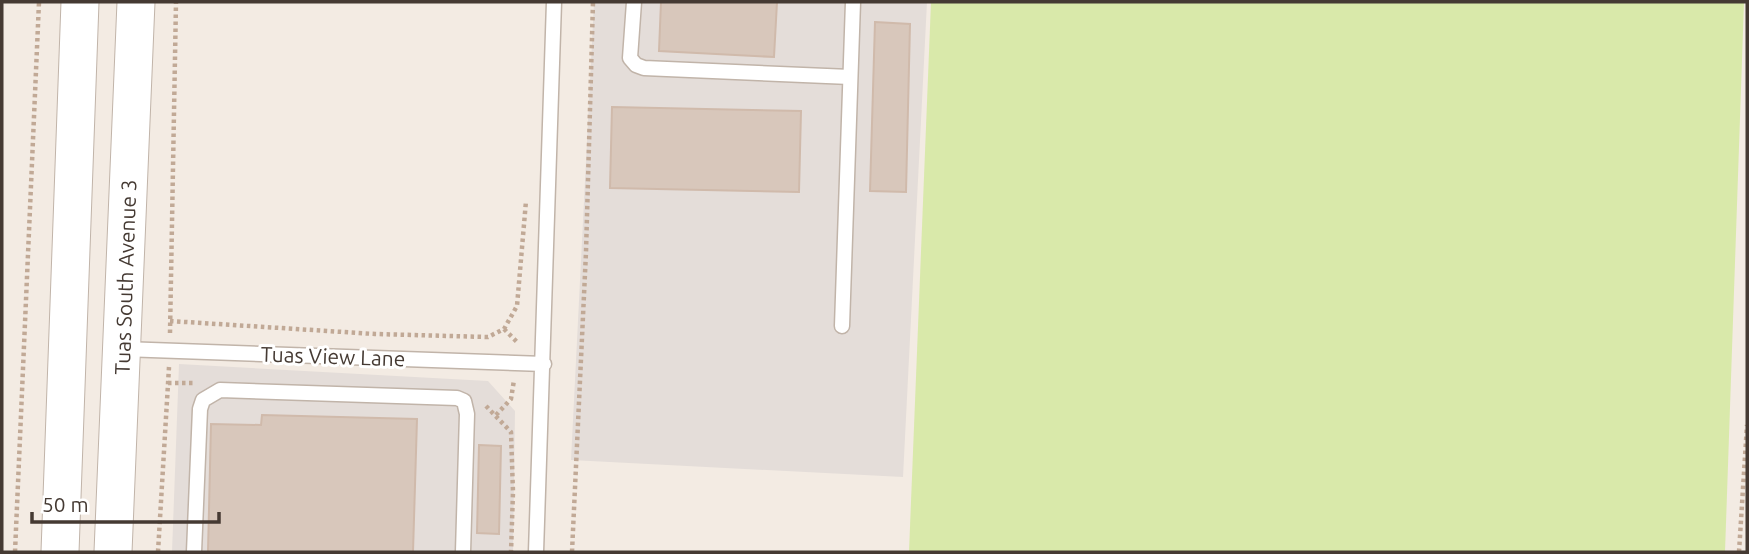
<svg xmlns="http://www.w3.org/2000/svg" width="1749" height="554" font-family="Ubuntu,sans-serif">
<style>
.industrial{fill:#e4ddd9}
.green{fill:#d9e9aa}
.building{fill:#d8c7bb;stroke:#d0baab;stroke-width:2}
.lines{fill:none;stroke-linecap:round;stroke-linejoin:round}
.service-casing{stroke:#c1b4a9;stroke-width:17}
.tertiary-casing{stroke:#c1b4a9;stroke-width:39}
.path{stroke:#c1a996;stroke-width:4.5;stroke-dasharray:3.5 3.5;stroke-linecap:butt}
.service{stroke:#fff;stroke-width:14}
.tertiary{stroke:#fff;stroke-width:37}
.labels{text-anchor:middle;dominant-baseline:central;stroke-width:6;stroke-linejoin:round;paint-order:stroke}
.street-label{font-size:21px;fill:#453a33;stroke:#fff}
</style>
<rect width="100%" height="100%" fill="#f3ebe3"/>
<path class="industrial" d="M594 2H927L903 477 571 460Z
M179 364 488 381 515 411 513 552H172Z"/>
<path class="green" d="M931 2H1744L1725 552H909Z"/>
<path class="building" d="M661 2H777L774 57 659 51Z
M875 22 910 24 906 192 870 191Z
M612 107 801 111 799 192 610 188Z
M262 415 417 419 413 552H208L211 424 261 425Z
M479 445 501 446 499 534 477 533Z"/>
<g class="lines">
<defs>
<path id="service" d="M634 2 630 58 636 65 644 68 850 77
M842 326 853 2
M123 349 544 364
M194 552 200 409 203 400 220 390 457 398 464 401 467 414 463 552
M536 552 554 2"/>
<path id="tertiary" d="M60 552 80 2
M113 552 136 2"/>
</defs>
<use href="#service" class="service-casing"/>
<use href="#tertiary" class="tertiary-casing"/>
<path class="path" d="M170 321 375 334 488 337 504 329 517 306 526 201
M504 329 518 343
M170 333 176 2
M168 383H195
M486 406 511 432 513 492 511 552
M496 415 511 399 514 380
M15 552 39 2
M158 552 169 367
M572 552 586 252 593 2
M1739 552 1747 425"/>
<use href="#service" class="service"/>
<use href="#tertiary" class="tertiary"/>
</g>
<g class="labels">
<g class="street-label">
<text transform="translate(125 277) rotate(-88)">Tuas South Avenue 3</text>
<text transform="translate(333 356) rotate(2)">Tuas View Lane</text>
</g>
</g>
<rect width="1749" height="554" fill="none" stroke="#453a33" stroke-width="7"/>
<path d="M32 512v10h187v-10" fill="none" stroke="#453a33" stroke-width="3.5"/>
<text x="42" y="512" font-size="21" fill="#453a33" stroke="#ffffff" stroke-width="5" paint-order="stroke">50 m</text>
</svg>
